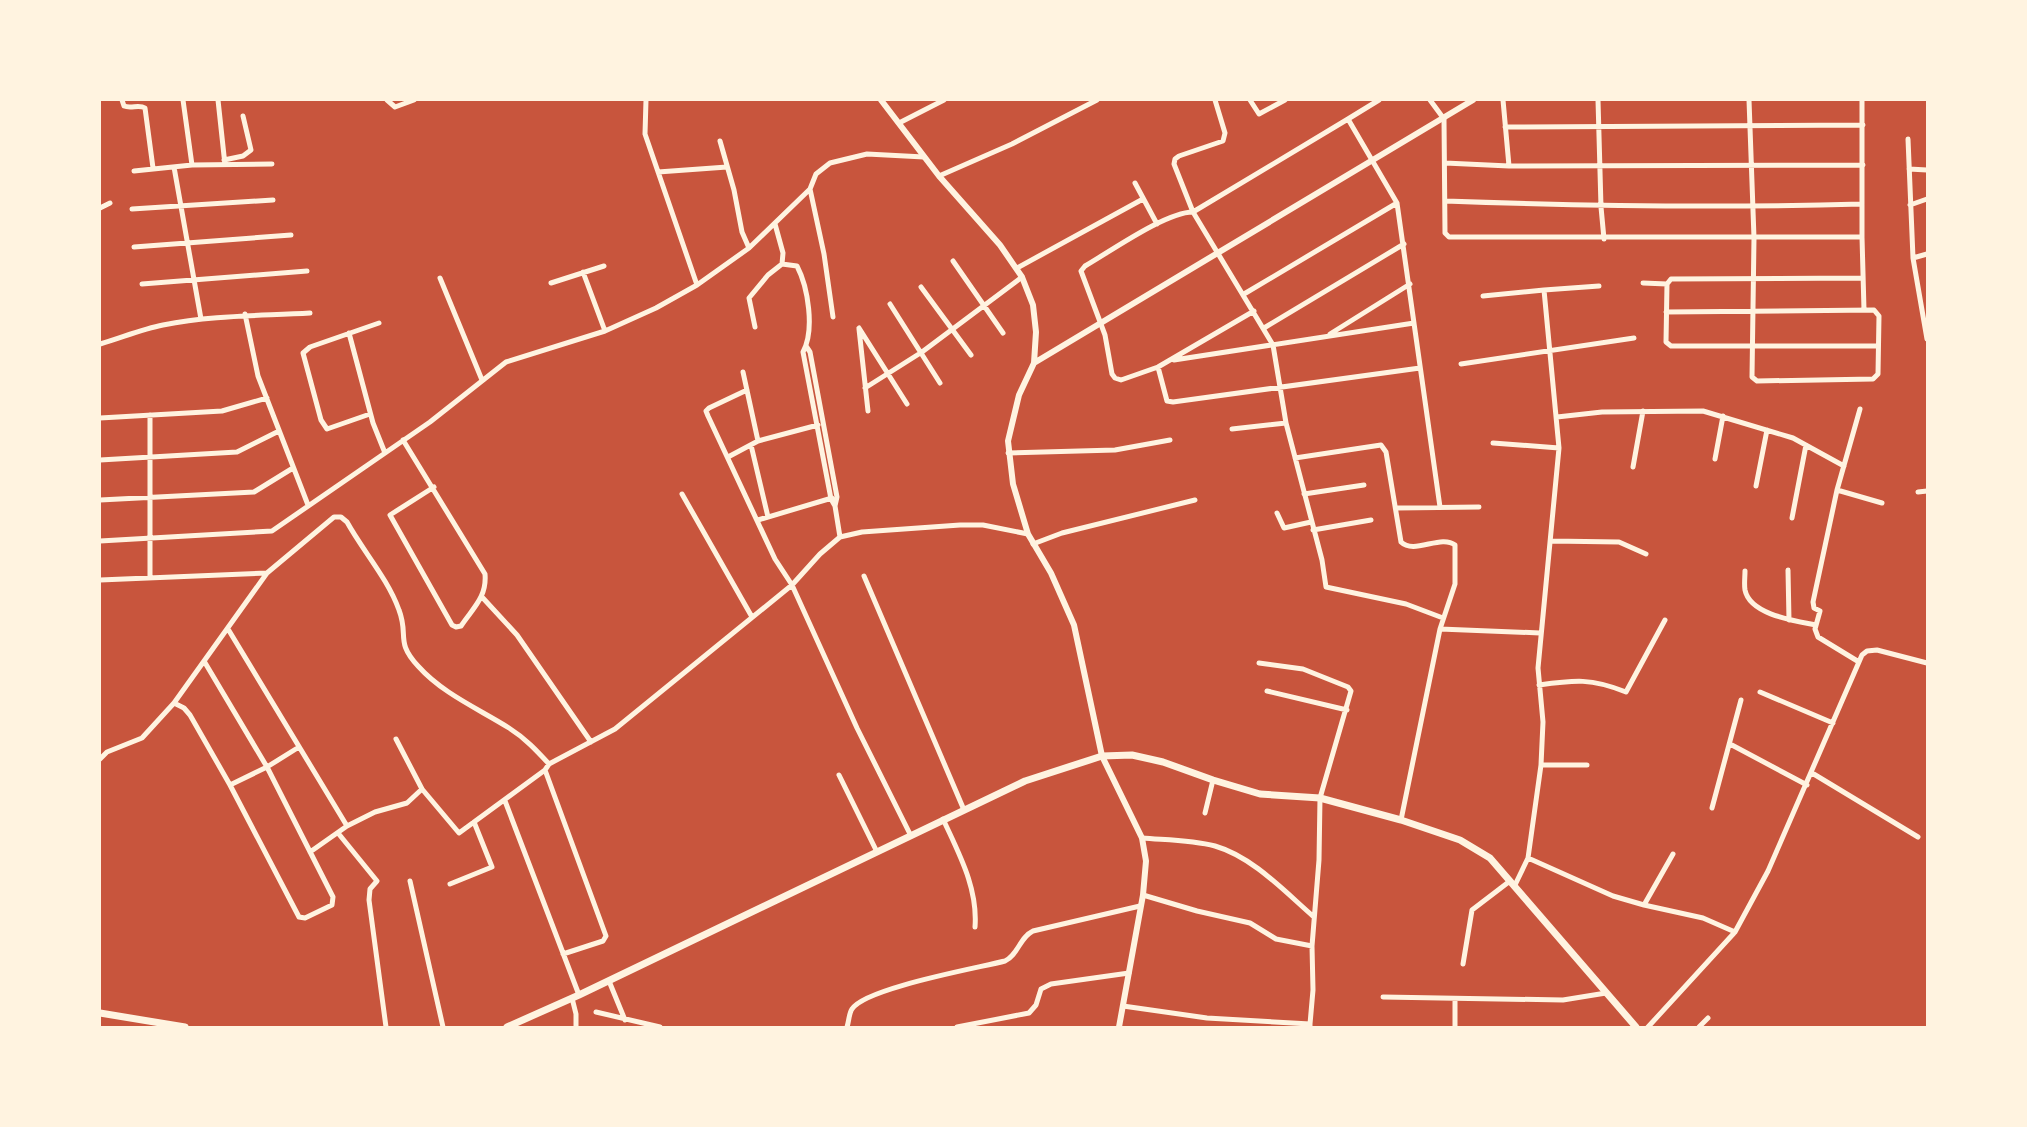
<svg xmlns="http://www.w3.org/2000/svg" width="2027" height="1127" font-family="Arial,sans-serif">
<style>
.lines{fill:none;stroke-linecap:round;stroke-linejoin:round}
.minor{stroke:#fff3e0;stroke-width:5}
.tertiary{stroke:#fff3e0;stroke-width:6}
.secondary{stroke:#fff3e0;stroke-width:7}
</style>
<rect width="100%" height="100%" fill="#c8553d"/>
<g class="lines">
<path class="minor" d="M122 100 124 106C131 109 139 104 145 108L153 168
M183 100 192 165
M218 100 225 165
M387 100 395 107 414 100
M646 100 645 134 697 285
M1215 100 1225 133 1223 141 1179 156 1175 159 1174 164 1193 212 1273 345 1286 423 1322 560 1326 587 1406 604 1443 618
M1250 100 1259 114 1285 100
M1430 100 1444 119 1445 233 1449 237H1862
M1503 100 1509 166
M1598 100 1601 207 1604 239
M1862 100V237L1864 310
M1348 119 1379 100
M899 123 944 100
M1505 127 1863 125
M1908 139 1913 258 1927 339
M720 141 734 190 742 232 749 248
M224 160 243 156 251 150 243 116
M1445 163 1509 166 1863 165
M174 167 201 319
M1909 169 1927 170
M134 171 192 165 272 164
M658 172 727 167
M939 176 1012 144 1097 100
M1135 183 1157 224
M810 189 824 254 833 317
M1445 201C1584 206 1723 208 1862 204
M1910 205 1927 199
M100 208 110 203
M132 209 273 200
M775 224 783 253 782 264
M134 247 291 235
M1913 258 1927 254
M953 261 1003 333
M1017 268 1143 199
M583 272 605 331
M440 278 482 380
M1862 278 1671 279 1667 284 1666 342 1671 346H1878
M551 283 604 266
M1643 283 1667 284
M142 284 307 271
M921 287 971 355
M1544 290 1599 286
M1244 294 1397 203
M1483 296 1544 290 1559 448 1538 668 1543 722 1541 765 1528 858 1515 885
M890 304 940 383
M1254 311 1158 367 1121 380 1115 378 1112 374 1105 335 1081 271 1085 266C1111 251 1166 212 1193 212L1348 119 1397 203 1440 507
M1666 312 1874 310 1879 316 1878 374 1873 379 1757 381 1752 377 1754 238 1749 100
M245 314 258 376 308 505
M755 327 749 298 768 275 782 264 797 266C808 287 815 330 803 352L831 499 835 506
M859 328 907 404
M1264 328 1404 244
M859 329 868 411
M349 333 373 423 385 453
M1330 334 1410 284
M100 344C121 338 142 329 163 325 212 315 260 316 310 313
M806 346 810 352 837 497 835 506 840 537
M1174 360 1414 323
M1461 364 1634 338
M1158 367 1167 401 1173 402 1420 368
M743 372 758 441
M865 388 922 352 1022 277
M747 390 709 408 706 411 708 416 775 559 792 585 857 728 911 836
M370 414 327 429 321 420 303 353 310 347 379 323
M1557 417 1602 412 1703 411 1793 438 1844 466
M100 418 222 411 267 398
M1232 429 1286 423
M403 440 485 574C487 597 473 608 461 626L456 627 452 625 390 515 434 487
M1493 443 1559 448
M751 445 768 517
M1008 453 1115 450 1170 440
M728 457 758 441 818 425
M1295 458 1381 445 1386 452 1401 542C1414 555 1441 534 1455 545V584L1440 629 1401 820
M1715 459 1723 416
M100 460 237 452 279 431
M1633 467 1643 411
M1756 486 1767 430
M1837 490 1882 503
M1918 492 1927 491
M682 494 752 617
M1304 494 1364 485
M100 500 254 492 293 468
M1397 508 1479 507
M1277 513 1284 528 1311 522
M1792 518 1806 445
M758 520 832 498
M1313 530 1371 520
M100 541 272 531 430 422 506 362 605 331 656 308 697 285 749 248 810 189 816 174 830 163 867 154 924 157
M1551 541 1619 542 1646 554
M1033 544 1062 533 1195 500
M1788 570 1789 620
M1745 571C1745 577 1744 584 1745 590 1750 615 1796 621 1816 625
M864 576 964 810
M150 577V415
M100 580 267 573
M482 597 517 635 591 742
M228 629 347 826
M1440 629 1540 633
M204 661 267 767 299 747
M1859 662 1818 637 1815 629 1820 611 1814 608 1813 602 1837 490 1860 409
M1259 663 1303 669 1348 687 1351 691 1320 798 1319 860 1312 946 1313 990 1310 1024
M1539 685C1575 680 1591 678 1626 692L1665 620
M1267 691 1347 710
M1760 692 1833 723
M174 703 184 708 190 715 230 785 299 917 305 918 332 905 333 897 267 767 230 785
M396 739 422 789
M1730 744 1807 785
M100 759 107 752 142 738 174 703 267 573 334 517H341L347 522C363 551 388 579 399 610 409 636 395 641 418 666 443 694 479 709 509 728 525 738 537 751 549 764
M1541 765H1587
M545 770 606 936 603 941 563 954
M1812 773 1918 837
M839 775 877 852
M505 801 579 995
M1712 808 1741 700
M1205 813 1213 780
M943 819C959 854 978 888 975 927
M338 833 377 881 370 889 369 900 386 1027
M1142 838C1166 840 1192 840 1215 846 1253 857 1285 892 1314 917
M310 852 347 826 375 812 407 803 422 789 459 833 545 770 549 764 615 729 792 585 820 554 840 537 862 532 960 525H983L1028 534
M1528 858 1613 896 1644 905 1703 918 1735 932
M410 881 443 1027
M450 884 492 867 474 822
M1143 895 1197 911 1250 923 1276 939 1312 946
M1644 905 1673 854
M1463 964 1472 910 1510 881
M609 981 625 1020
M1383 997 1563 1000 1606 993
M572 998 576 1014V1027
M1123 1006 1207 1018 1310 1024V1027
M596 1012 660 1027
M847 1027C849 1021 849 1013 852 1009 865 988 978 968 1005 961 1018 955 1020 937 1033 931L1140 906
M957 1027 1029 1013 1036 1005 1041 989 1051 984 1129 973
M1455 1027V999
M1648 1027 1735 932 1768 871 1862 655 1867 651 1877 650 1927 663
M1699 1027 1708 1018"/>
<path class="tertiary" d="M881 100 939 176 1000 245 1022 277 1033 305 1036 332 1034 363 1019 395 1008 441 1013 484 1028 534 1051 573 1074 625 1102 756 1142 838 1146 861 1143 895 1119 1027
M1034 363 1473 100"/>
<path class="secondary" d="M100 1013 185 1027
M507 1027 579 995 1025 781 1102 756 1132 755 1163 762 1213 780 1260 794 1320 798 1401 820 1460 840 1490 858 1636 1027"/>
</g>
<rect width="2027" height="1127" fill="none" stroke="#fff3e0" stroke-width="202"/>
</svg>
